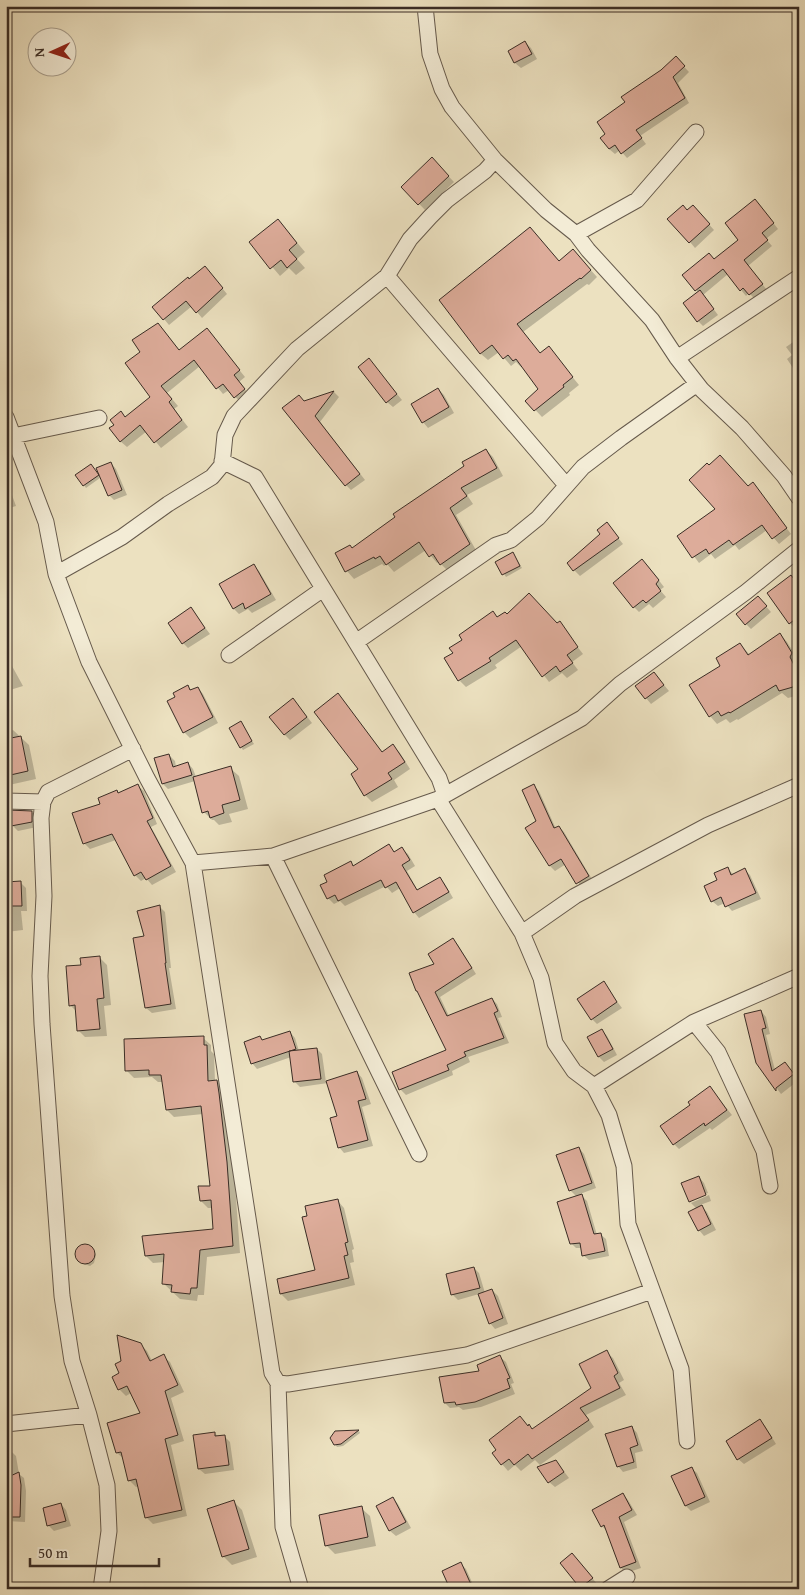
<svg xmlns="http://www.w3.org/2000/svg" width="805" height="1595" font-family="'Gentium Book Plus',serif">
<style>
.shadow{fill:#0003}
.building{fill:#ddac9a;stroke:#3a2d25}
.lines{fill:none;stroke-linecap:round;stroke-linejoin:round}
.minor-casing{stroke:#665a4c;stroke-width:17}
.minor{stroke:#f3ecd6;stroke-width:15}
</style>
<rect width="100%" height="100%" fill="#ece1c0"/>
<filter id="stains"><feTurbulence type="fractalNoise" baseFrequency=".004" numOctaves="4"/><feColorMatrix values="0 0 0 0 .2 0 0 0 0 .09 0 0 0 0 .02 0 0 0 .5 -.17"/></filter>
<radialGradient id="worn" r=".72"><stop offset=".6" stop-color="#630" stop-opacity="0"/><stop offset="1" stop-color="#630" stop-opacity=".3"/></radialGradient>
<path class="shadow" d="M525 42 531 48 537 59 521 68 515 63 509 51Z
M676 58 689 72 678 83 689 103 640 136 646 144 627 158 620 150 615 154 609 149 607 134 626 102Z
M432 159 454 182 425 210 403 187Z
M760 206 778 229 766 239 772 246 748 266 767 290 755 299 749 293 746 296 728 274 703 295 718 315 703 326 698 321V292L684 275 714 260 740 240Z
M688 212H698L714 230 695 248 690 242Z
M278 220 305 252 297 259 305 268 296 275 289 268 280 276 251 242Z
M580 258 597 277 589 285 587 284 523 332 540 354 548 347 579 385 569 393 570 395 542 417 527 401 540 389 523 366 521 367 516 362 511 366 499 352 488 360 481 354 559 263Z
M210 273 227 294 202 318 192 306 169 325 164 319 189 280Z
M207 330 245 377 239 382 250 396 241 403 229 390 223 394 200 366 167 393 178 406 174 409 188 427 161 448 147 431 127 447 120 441 115 425 121 413 126 418 151 397 142 352 164 331 180 351Z
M799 338V377L787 359 792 355 786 347Z
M369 360 402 400 393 407 387 402Z
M438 389 444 395 454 413 428 428 423 422Z
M334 392 339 397 320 422 365 480 351 490 346 485 304 402Z
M486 450 493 457 503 476 467 495 473 504 456 515 477 552 448 571 439 562 437 563 426 550 394 572 387 564 384 566 382 564 354 579 347 571 337 553 353 549Z
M111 463 116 469 127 495 114 500 109 495Z
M709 467 748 487 758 490 791 534 779 544 767 530 739 550 735 545 715 559 711 554 699 563 679 536 717 509Z
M93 468 100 478 86 488 84 485Z
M6 479 16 506 6 509Z
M607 524 623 544 580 576 574 570 602 535Z
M513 553 522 568 506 577 497 562Z
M253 565 259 571 276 600 252 613 248 609 239 614 234 609Z
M648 566 664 587 660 590 666 597 653 608 649 604 639 612 634 607Z
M791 577 799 584V625L795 628 790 623Z
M763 603 771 612 751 629 746 624Z
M191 609 210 634 188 648 183 643Z
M6 611 11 623 6 625Z
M493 613 498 618 507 615 557 625 559 623 583 654 572 662 578 670 567 678 562 673 549 682 522 646 495 665 497 668 466 687 459 680 455 654 464 641Z
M780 634 787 642 799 661 784 673 785 675 799 667V695L788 698 782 693 738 720 737 719 730 723 726 719 717 724 710 716 722 666 740 644 750 655Z
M6 655 23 686 10 690 6 686Z
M654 673 669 691 651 704 646 698Z
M188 687 192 691 198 688 203 694 218 723 190 738 184 732 177 697Z
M344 702 383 753 393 746 400 753 410 769 394 780 398 787 372 802 365 795Z
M298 705 312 723 290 740 284 734Z
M241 723 254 744 243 750 241 747Z
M13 730 29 745 36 779 9 785 6 782V732Z
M169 755 175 761 176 767 188 763 193 769 196 777 230 768 239 776 248 809 229 814 232 822 219 825 214 820H212L204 812 195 781 168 789 163 784Z
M138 786 144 791 157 824 151 827 176 872 152 885 146 878 141 881 135 875 116 840 90 849 84 843 102 804 117 792 119 794Z
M534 786 539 791 556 829 559 827 564 832 593 881 582 888 566 864 555 871 550 866 526 829 538 821Z
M32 812 37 818V827L18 831 12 825Z
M799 844V856L794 847Z
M389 846 396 853 402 849 408 854 415 866 407 871 418 891 440 878 445 884 453 898 419 918 414 912 400 888 392 893 386 886 345 906 340 901 334 904 328 898 329 882 350 862 354 866Z
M728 869 734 875 745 870 750 875 761 899 732 911 725 903 718 906 712 901 719 881Z
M6 883H21L26 888 27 911H21L23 930 6 932Z
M159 906 165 912 171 968H169L176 1009 152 1013 146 1008V937Z
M453 940 458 945 476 974 440 997 449 1016 492 999 497 1004 502 1017 498 1018 509 1043 468 1057 470 1062 452 1071 453 1075 406 1095 401 1090 394 1073 448 1051 420 993 436 964Z
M100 958 107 965 111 1005 104 1006 107 1036 85 1037 78 1030 77 1012 70 1005 82 966Z
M603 983 622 1008 597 1024 592 1019Z
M761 1011 766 1017 770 1034 766 1035 775 1070 790 1069 799 1080 781 1094 757 1062Z
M602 1030 607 1036 617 1055 604 1062 599 1057Z
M290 1032 295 1038 299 1051 317 1049 322 1054 326 1082 357 1072 362 1078 371 1104 362 1107 373 1146 344 1153 339 1147 338 1117 328 1083 300 1087 295 1082 291 1057 257 1069 252 1063 260 1038 263 1041Z
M203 1038 211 1045V1051L214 1054 215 1081H217L224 1089 234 1170 240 1253 207 1257 204 1295H198L197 1301 180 1299 163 1283 165 1262 153 1263 146 1256 214 1230 213 1208H208L201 1201 211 1187 203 1114 174 1117 167 1110 163 1082H158L152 1077 134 1078 126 1070Z
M710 1088 732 1115 712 1130 710 1128 679 1149 674 1144 692 1105Z
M579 1148 584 1154 596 1188 580 1194 587 1201 597 1235 600 1234 606 1239 609 1256 589 1260 583 1255 582 1248H576L571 1243 577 1197 570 1190Z
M699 1177 704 1183 708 1193 691 1200V1203L683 1184Z
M709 1195 711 1201 700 1205 707 1212 716 1230 704 1236 699 1230 697 1209 691 1203Z
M337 1200 344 1208 354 1249 352 1250 354 1262 350 1263 355 1285 288 1301 281 1294 278 1280 317 1271 309 1216Z
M81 1246 90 1247 96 1255 94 1263 90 1266 81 1263 76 1255 77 1249Z
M474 1268 479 1273 485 1293 492 1290 498 1296 508 1324 495 1329 490 1323 479 1294 458 1300 452 1294Z
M140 1344 147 1351 152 1361 163 1356 170 1362 184 1392 171 1398 184 1441 171 1445 187 1516 153 1524 146 1517 139 1486 136 1487 129 1480 124 1459 117 1453 141 1414 131 1393 126 1396 119 1389 123 1362Z
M606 1352 613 1358 624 1380 619 1383 626 1395 586 1415 594 1427 540 1465 535 1460 521 1471 515 1465 508 1471 502 1464 498 1450 520 1418 533 1430 593 1389Z
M500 1357 506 1362 514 1383 511 1384 515 1394 481 1407 463 1410 459 1407 450 1408 445 1403Z
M760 1421 765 1426 776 1444 744 1464 738 1459Z
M632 1427 637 1433 643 1451 635 1453 637 1468 623 1472 618 1466Z
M359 1431 360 1433 343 1446 337 1447 335 1444 336 1432Z
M215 1433 218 1437 224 1436 230 1442 234 1470 205 1474 199 1469Z
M11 1451 16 1456 19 1474 24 1478 26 1491 25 1522 6 1521V1452Z
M556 1461 569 1478 555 1487 549 1482Z
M691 1468 697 1473 710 1502 691 1511 686 1506 673 1477Z
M623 1494 628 1500 637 1515 624 1522 641 1568 626 1573 621 1568 607 1531 602 1526Z
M393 1498 398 1504 411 1528 396 1536 390 1531 378 1506Z
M234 1502 242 1510 257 1557 232 1565 224 1557 209 1510Z
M61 1504 66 1510 71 1526 54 1531 48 1525Z
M361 1508 370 1516 376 1546 335 1554 326 1545Z
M799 1520V1530L794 1523Z
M578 1560 597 1584 591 1589H582L562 1563Z
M461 1564 466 1569 475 1589H451Z"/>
<path class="building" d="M525 41 532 54 514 63 508 51Z
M676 56 685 66 673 77 685 98 636 130 642 138 621 154 615 145 609 149 600 138 605 134 597 122 625 102 621 97 661 70Z
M432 157 449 176 418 205 401 187Z
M755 199 774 223 762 233 768 240 744 260 763 284 749 295 743 288 740 291 723 269 695 291 682 275 709 253 714 259 738 240 725 223Z
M683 205 687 210 693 205 710 224 689 243 667 219Z
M278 219 297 243 289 250 297 259 287 268 281 260 270 269 249 242Z
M530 227 559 261 573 249 591 270 581 279 580 278 517 324 540 353 549 346 573 377 563 385 564 387 534 411 525 401 538 389 516 359 513 361 508 355 503 359 492 345 480 354 439 300Z
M205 266 223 288 196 313 186 301 163 320 152 307 188 277 189 279Z
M700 290 714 309 697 322 683 303Z
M158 323 179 350 207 328 240 370 234 375 245 389 234 398 223 384 216 389 194 360 161 386 172 399 169 402 182 420 154 443 140 425 120 442 109 428 114 425 110 420 121 411 125 417 150 397 125 363 140 352 132 340Z
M369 358 397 394 386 403 358 367Z
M438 388 449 407 422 423 411 404Z
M334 391 315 416 360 474 345 486 282 408 299 395 304 401Z
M486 449 497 468 461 488 467 496 450 508 470 544 440 565 433 554 429 557 419 542 386 565 380 556 375 559 374 557 345 572 335 553 350 545 352 548 395 517 393 514 464 466 462 462Z
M720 455 748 486 753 482 787 528 772 539 762 525 733 545 729 540 709 554 706 549 692 558 677 536 715 509 689 480 707 463 709 465Z
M111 462 122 490 108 496 96 468Z
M91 464 99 475 83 486 75 475Z
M607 522 619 538 573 571 567 563 600 534 597 530Z
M513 552 520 566 502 575 495 562Z
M642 559 659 580 656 584 661 591 646 603 643 600 633 608 613 583Z
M254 564 271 594 245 609 243 603 233 609 219 584Z
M791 575 799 586V616L789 624 767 593Z
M529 593 557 623 560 621 578 647 567 655 573 663 560 672 556 666 542 677 516 640 489 658 491 661 458 681 444 658 453 653 449 648 462 640 459 635 493 611 497 617 505 612 507 614Z
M758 596 767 606 745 625 736 614Z
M191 607 205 628 182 644 168 623Z
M780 633 792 653 790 657 798 673 793 687 779 691 776 685 730 713 729 712 721 716 718 711 709 717 689 685 720 666 716 658 740 643 748 655Z
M654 672 664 685 645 699 635 686Z
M188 685 190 690 198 687 213 717 183 733 167 701 175 697 173 693Z
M338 693 382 752 393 744 405 762 388 773 392 779 364 796 351 774 358 769 314 712Z
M293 698 307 717 284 735 269 717Z
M241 721 252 741 240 748 229 728Z
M21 736 28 771 6 776V739Z
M169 754 173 767 188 762 192 775 162 784 154 758Z
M231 766 240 800 222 805 224 813 210 818 208 811 202 813 193 777Z
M138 784 153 818 147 821 171 866 146 880 141 872 134 876 112 834 83 844 72 813 100 804 98 798 117 790 118 793Z
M534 784 554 828 559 826 589 876 576 884 561 859 549 866 525 828 536 821 522 790Z
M8 810 32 811V822L11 826Z
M389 844 394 852 402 847 410 860 402 865 417 890 440 877 449 892 413 913 396 882 385 888 381 880 338 901 335 895 327 899 320 885 327 882 324 875 351 861 353 866Z
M728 867 731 875 745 868 756 893 725 907 721 897 711 902 704 886 717 880 714 873Z
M21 881 22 906H6V882Z
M160 905 166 963H165L171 1004 145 1008 133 938 144 936 137 911Z
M453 938 472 968 435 992 447 1016 492 998 498 1011 494 1013 504 1038 464 1052 466 1056 447 1065 449 1070 399 1090 392 1072 446 1050 417 991H416L409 973 434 964 428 954Z
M100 956 104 998 97 999 100 1029 77 1031 75 1005 69 1006 66 966 81 965 80 958Z
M604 981 617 1002 591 1020 577 999Z
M761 1010 766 1028 762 1029 772 1071 785 1062 794 1074 776 1088V1091L756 1063 744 1014Z
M602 1029 613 1049 598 1057 587 1037Z
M290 1031 296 1049 251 1064 244 1042 260 1036 262 1040Z
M204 1036V1045H207L208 1081 217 1080 219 1093 227 1162 233 1246 200 1250 197 1288H191L190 1294 171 1292 172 1285 162 1284 164 1254 145 1256 142 1236 213 1229 211 1200 200 1201 198 1186H210L201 1106 166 1110 161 1075H149V1070L125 1071 124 1039Z
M317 1048 321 1079 293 1082 289 1051Z
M357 1071 366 1099 358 1101 368 1140 338 1148 330 1118 337 1116 326 1081Z
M710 1086 727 1110 705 1126 704 1123 673 1145 660 1126 690 1105 688 1102Z
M579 1147 592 1183 569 1191 556 1155Z
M699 1176 706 1195 689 1202 681 1183Z
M582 1194 594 1234 601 1233 605 1251 582 1256 580 1243 570 1244 557 1202Z
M338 1199 348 1242 345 1243 348 1255 344 1256 349 1278 280 1294 277 1279 315 1270 302 1217 307 1216 305 1206Z
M702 1205 711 1224 698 1231 688 1212Z
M75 1254a10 10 0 1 1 20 0a10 10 0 1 1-20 0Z
M474 1267 480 1288 451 1295 446 1274Z
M492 1289 503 1318 489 1324 478 1294Z
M117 1335 141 1343 150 1361 164 1354 178 1385 165 1391 178 1435 165 1439 182 1510 145 1518 136 1479 128 1481 121 1452 116 1453 107 1423 140 1413 127 1386 118 1390 112 1377 119 1373 115 1364 121 1361Z
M607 1350 618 1373 614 1376 620 1388 580 1408 589 1420 532 1459 528 1454 514 1465 509 1459 501 1465 492 1453 496 1450 489 1440 520 1416 528 1426 529 1424 532 1429 591 1388 579 1364Z
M500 1355 510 1378 507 1379 510 1388 475 1402 456 1405 455 1402 444 1403 439 1377 479 1371 477 1365Z
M760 1419 772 1438 737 1460 726 1441Z
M632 1426 638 1445 630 1448 634 1462 617 1467 605 1434Z
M359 1430 341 1444 334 1445 330 1438 335 1431Z
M215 1432V1436L225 1435 229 1465 198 1469 193 1435Z
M556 1460 564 1472 548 1483 537 1467Z
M692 1467 705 1497 685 1506 671 1476Z
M19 1472 21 1485 20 1517H6V1478Z
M623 1493 632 1510 619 1517 636 1562 620 1568 604 1525 601 1527 592 1510Z
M393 1497 406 1522 389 1531 376 1506Z
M234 1500 249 1549 222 1557 207 1509Z
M61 1503 66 1521 47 1526 43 1508Z
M362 1506 368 1537 325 1546 319 1515Z
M572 1553 593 1578 580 1588 560 1563Z
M461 1562 473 1589H450L442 1571Z"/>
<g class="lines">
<defs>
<path id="minor" d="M425 6 430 54 442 89 452 107 495 160 546 210 576 234 588 250 652 320 677 358 702 390 742 428 784 476 799 498
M576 234 637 200 696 132
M387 276 566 485
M677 358 799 277
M6 417 46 522 56 574 89 662 147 778 193 863 273 856 438 799 582 718 620 684 746 592 799 549
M13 436 99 418
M222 461 255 477 439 778 445 795
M56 574 122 537 168 504 212 477 222 465 225 435 234 416 297 349 387 276 410 239 430 217 447 200 485 171 495 160
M356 642 496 545 511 540 538 518 583 467 621 438 697 384
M229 655 323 589
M438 799 522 933 541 978 555 1043 574 1071 594 1086 609 1115 624 1166 628 1224 681 1369 687 1441
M6 801 43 802
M273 856 419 1154
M193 863 272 1373 278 1383 288 1384 467 1355 652 1291
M522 933 575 896 708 825 799 785
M694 1022 718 1052 764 1151 770 1186
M594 1086 694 1022 799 976
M278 1383 283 1527 301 1589
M6 1424 89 1415
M101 1589 109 1531 107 1485 89 1415 72 1361 62 1296 42 1024 40 976 44 896 41 818 43 802 48 792 133 749
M608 1589 627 1577"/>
</defs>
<use href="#minor" class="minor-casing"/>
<use href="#minor" class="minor"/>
</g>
<rect width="805" height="1595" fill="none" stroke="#ece1c0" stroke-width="25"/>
<rect x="8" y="8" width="790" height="1580" fill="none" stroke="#3a2d25" stroke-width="2.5"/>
<rect x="12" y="12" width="780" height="1570" fill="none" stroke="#3a2d25"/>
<g transform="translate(52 52) rotate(267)"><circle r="24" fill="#f3ecd6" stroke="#a9a08f"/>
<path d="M0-4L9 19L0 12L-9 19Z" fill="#8f2418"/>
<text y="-8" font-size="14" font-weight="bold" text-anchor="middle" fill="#3a2d25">N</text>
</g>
<path d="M30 1558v8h129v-8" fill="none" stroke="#3a2d25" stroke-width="2.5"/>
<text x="38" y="1558" font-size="15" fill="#3a2d25" stroke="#f3ecd6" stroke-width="4" paint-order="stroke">50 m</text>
<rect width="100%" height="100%" filter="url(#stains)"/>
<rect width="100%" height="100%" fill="url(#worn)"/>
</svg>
